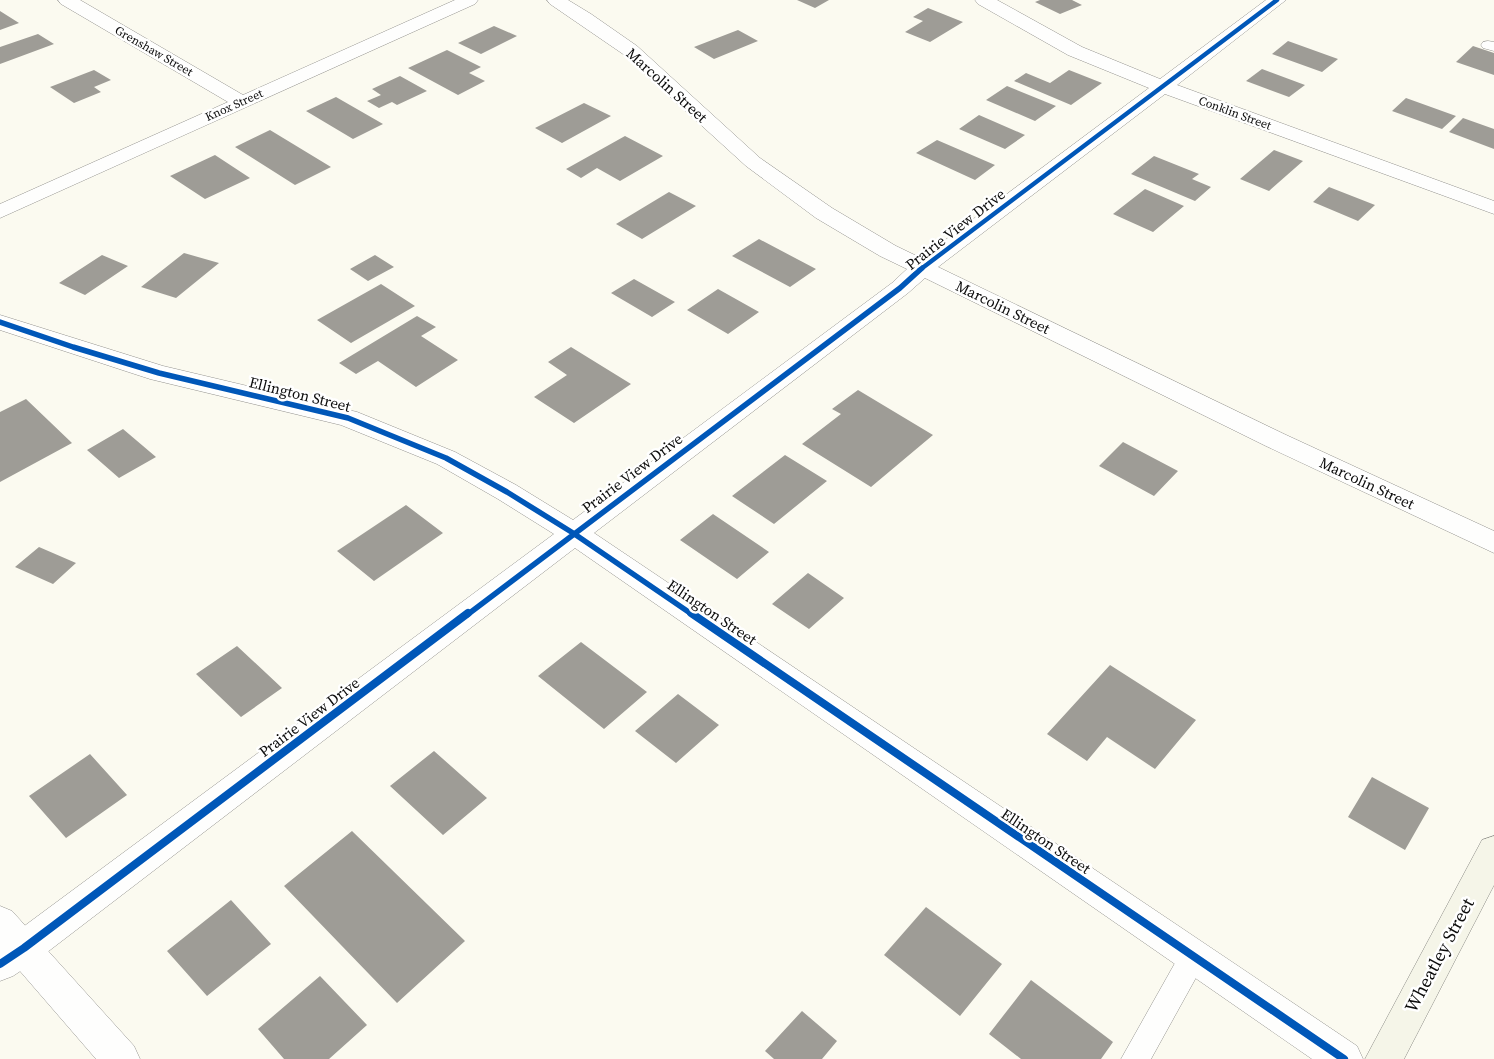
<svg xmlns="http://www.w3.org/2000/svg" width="1494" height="1059" font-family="'Source Serif 4',serif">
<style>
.building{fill:#9e9c96}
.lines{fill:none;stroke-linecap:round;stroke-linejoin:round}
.service-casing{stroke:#94938f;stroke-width:1}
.minor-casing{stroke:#94938f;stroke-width:1}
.tertiary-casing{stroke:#94938f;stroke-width:1}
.secondary-casing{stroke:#8a8a85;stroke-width:1}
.service{fill:#fefefd;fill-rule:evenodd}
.minor{fill:#fefefd;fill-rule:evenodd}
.tertiary{fill:#fefefd;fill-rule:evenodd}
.secondary{fill:#f5f5e8;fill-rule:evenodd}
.cycleway-far2-casing{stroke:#fff;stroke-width:7}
.cycleway-far1-casing{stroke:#fff;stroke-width:9}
.cycleway-casing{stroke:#fff;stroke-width:11}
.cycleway-far2{stroke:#0057b8;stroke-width:4.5}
.cycleway-far1{stroke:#0057b8;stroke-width:5.5}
.cycleway{stroke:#0057b8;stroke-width:8}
.labels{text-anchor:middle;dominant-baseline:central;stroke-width:5;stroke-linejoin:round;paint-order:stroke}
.far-street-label{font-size:12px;fill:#0c0c0c;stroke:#fff}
.street-label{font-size:15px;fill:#0c0c0c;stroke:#fff}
.near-street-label{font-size:18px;fill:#0c0c0c;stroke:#fff}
</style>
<rect width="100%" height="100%" fill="#fbfaf0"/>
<path class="building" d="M797 0H829L815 8Z
M1040 0H1072L1082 5 1060 14 1035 2Z
M928 8 963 22 930 42 905 32 923 21 913 17Z
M0 11 19 23 0 30Z
M494 26 517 36 481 54 458 43Z
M738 30 758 41 714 59 694 47Z
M38 34 54 44 0 64V47Z
M1288 41 1338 59 1322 72 1272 54Z
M1473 46 1494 53V75L1456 62Z
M447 50 481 67 469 73 485 81 458 95 408 68Z
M1262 69 1305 85 1289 97 1246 81Z
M94 70 111 80 94 87 101 92 74 103 50 87Z
M1069 70 1102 83 1071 105 1014 81 1026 73 1050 83Z
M400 76 427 91 397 105 392 102 379 108 367 101 381 95 372 89Z
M1007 86 1056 106 1035 121 986 100Z
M336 97 383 124 353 139 306 111Z
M1406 98 1456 116 1442 129 1392 111Z
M584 103 611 116 562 143 535 128Z
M979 115 1025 135 1005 149 959 129Z
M1463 118 1494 129V149L1449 132Z
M270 130 331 167 295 185 235 147Z
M625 136 663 156 620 181 597 168 581 178 566 169Z
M937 140 995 165 975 180 916 153Z
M1274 150 1303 161 1269 191 1240 179Z
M215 155 250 178 205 199 170 176Z
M1154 156 1199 174 1192 179 1211 187 1195 201 1131 174Z
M1329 187 1375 205 1358 221 1313 202Z
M1145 189 1184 206 1153 232 1113 214Z
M669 192 696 206 642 239 616 224Z
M759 239 816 269 790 287 732 256Z
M184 253 219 263 176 298 141 287Z
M102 255 128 266 85 295 59 283Z
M375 255 394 267 368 281 350 269Z
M634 279 675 302 652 317 611 293Z
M381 284 415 306 351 343 317 320Z
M718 289 759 312 728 334 687 310Z
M417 316 436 327 421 336 458 360 416 387 378 361 356 374 339 363Z
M571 347 631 384 574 423 534 397 567 375 548 362Z
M858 390 933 435 871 487 802 444 841 414 832 409Z
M26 399 72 443 0 482V412Z
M123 429 156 457 119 478 87 450Z
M1123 442 1178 471 1154 496 1099 466Z
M785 455 827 481 774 524 732 496Z
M406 505 443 533 374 581 337 551Z
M713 514 769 552 737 579 680 540Z
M39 547 76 563 53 584 15 567Z
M808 573 844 598 809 629 772 604Z
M581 642 647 692 604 729 538 676Z
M237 646 282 688 241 717 196 674Z
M1110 665 1196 720 1155 769 1107 737 1087 761 1047 734Z
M678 694 719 725 676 763 635 731Z
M434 751 487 798 443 835 390 786Z
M90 754 127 795 66 838 29 796Z
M1372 777 1429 808 1405 850 1348 817Z
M352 831 465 941 397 1003 284 886Z
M231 900 271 944 207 996 167 951Z
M926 907 1002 964 960 1016 884 955Z
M320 976 367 1025 329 1059H284L258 1029Z
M1031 980 1113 1042 1101 1059H1021L989 1034Z
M802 1011 837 1041 822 1059H774L765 1051Z"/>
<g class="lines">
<defs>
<path id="service" d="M1488 41 1494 42V51L1483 48 1481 45 1483 42Z
M1194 943 1204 947 1208 956 1151 1059H1121L1184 947Z"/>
<path id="minor" d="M58 0H80L243 95 455 0H478L475 4 0 218V204L228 102 61 4Z
M547 0H568L591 14 637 46 760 158 832 208 896 246 921 258 1149 88 1068 55 978 4 975 0H997L1082 47 1160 79 1266 0H1286L1177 85 1494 201V214L1165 94 938 267 1284 434 1494 531V553L1266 446 925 278 908 293 594 533 1357 1046 1363 1059H1312L575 548 37 960 13 976 0 981V944L554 534 498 499 437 464 341 425 150 379 0 330V315L163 366 357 412 455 452 516 485 573 520 892 283 907 269 880 256 816 218 746 166 623 54 550 4Z"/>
<path id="tertiary" d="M0 906 12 911 134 1046 140 1059H96L0 948Z"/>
<path id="secondary" d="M1494 836V885L1404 1059H1365L1482 840Z"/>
</defs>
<use href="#service" class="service-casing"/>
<use href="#minor" class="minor-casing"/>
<use href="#tertiary" class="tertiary-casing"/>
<use href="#secondary" class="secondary-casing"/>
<use href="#service" class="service"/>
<use href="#minor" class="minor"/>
<use href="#tertiary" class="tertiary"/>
<use href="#secondary" class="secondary"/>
<defs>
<path id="cycleway-far2" d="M921 269 1277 0"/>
<path id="cycleway-far1" d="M0 322 73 347 159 373 348 418 446 458 507 492 573 533 693 615
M467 615 900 288 922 268"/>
<path id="cycleway" d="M691 613 1344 1059
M0 964 24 948 468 613"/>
</defs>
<use href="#cycleway-far2" class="cycleway-far2-casing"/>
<use href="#cycleway-far1" class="cycleway-far1-casing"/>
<use href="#cycleway" class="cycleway-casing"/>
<use href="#cycleway-far2" class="cycleway-far2"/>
<use href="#cycleway-far1" class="cycleway-far1"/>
<use href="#cycleway" class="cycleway"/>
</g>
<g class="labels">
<g class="far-street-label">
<text transform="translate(154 51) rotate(30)">Grenshaw Street</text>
<text transform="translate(234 105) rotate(-24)">Knox Street</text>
<text transform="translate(1235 113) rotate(20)">Conklin Street</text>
</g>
<g class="street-label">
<text transform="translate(667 85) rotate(42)">Marcolin Street</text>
<text transform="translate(955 229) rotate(-38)">Prairie View Drive</text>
<text transform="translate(1003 307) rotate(26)">Marcolin Street</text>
<text transform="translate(300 394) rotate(14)">Ellington Street</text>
<text transform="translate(632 473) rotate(-37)">Prairie View Drive</text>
<text transform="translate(1367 483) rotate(25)">Marcolin Street</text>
<text transform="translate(712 612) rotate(34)">Ellington Street</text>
<text transform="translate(309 717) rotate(-37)">Prairie View Drive</text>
<text transform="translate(1046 841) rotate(34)">Ellington Street</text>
</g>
<g class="near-street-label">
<text transform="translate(1439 955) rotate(-62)">Wheatley Street</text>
</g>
</g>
</svg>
